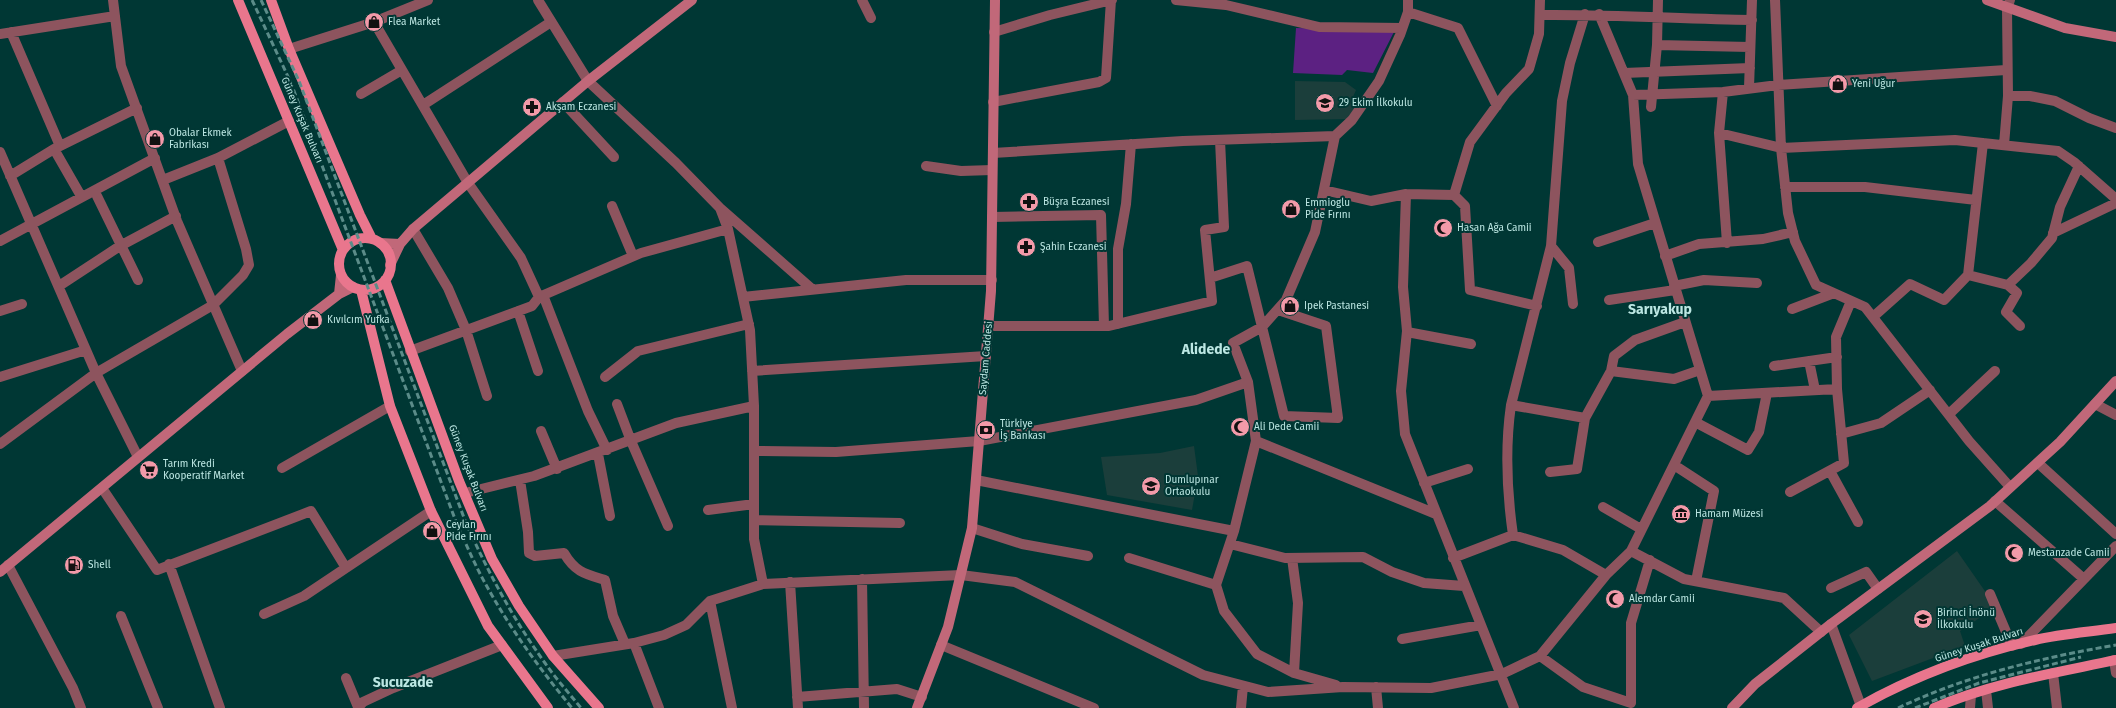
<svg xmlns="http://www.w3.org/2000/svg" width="2116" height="708" font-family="'Fira Sans',sans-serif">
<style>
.built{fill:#1b3e3b}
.green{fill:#5c2182}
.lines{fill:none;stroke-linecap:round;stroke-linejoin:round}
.minor{stroke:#8d545e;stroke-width:10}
.tertiary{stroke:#8d545e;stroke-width:10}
.secondary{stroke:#c16879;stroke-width:10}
.primary{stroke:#e9768d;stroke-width:10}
.rail{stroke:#5b8c89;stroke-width:3;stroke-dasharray:6 3;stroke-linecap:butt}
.labels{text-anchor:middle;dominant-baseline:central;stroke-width:4;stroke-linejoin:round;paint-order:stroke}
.poi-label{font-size:10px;fill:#bce7e3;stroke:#003734;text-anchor:start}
.street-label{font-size:10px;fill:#bce7e3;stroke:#003734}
.district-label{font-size:14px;font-weight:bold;fill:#bce7e3;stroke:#003734}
</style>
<rect width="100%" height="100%" fill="#003734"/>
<path class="built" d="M1295 81 1345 82 1356 90 1352 99 1358 107 1350 119 1295 120Z
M1194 446 1198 476 1192 510 1107 495 1101 457 1160 453Z
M1957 551 1996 607 1960 631 1965 646 1872 681 1849 635Z"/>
<path class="green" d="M1296 28 1395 30 1373 73 1347 70 1342 75 1293 73Z"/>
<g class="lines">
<path class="minor" d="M113 0 121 66 177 221 242 371
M862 0 871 18
M1176 0 1226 5 1319 27 1402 28
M1775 0 1781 148 1788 213 1795 241 1816 285 1865 307 1969 441 2010 487
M1408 12 1458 28 1497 106
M1540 15C1610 14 1681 19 1752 20
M374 22 468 183 521 258 539 297
M11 32 60 146
M994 32 1050 15 1112 0
M0 34 115 16
M1657 45 1750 47
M289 49 374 22 428 0
M1624 73 1750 68
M588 81 676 163 720 208 812 289
M1749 88 1752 0
M1723 92 1719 133 1727 243
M361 94 402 70
M1633 95 1723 92 1778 85 2006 70
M2008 96H2030L2055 101 2089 118 2116 128
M563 102 614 157
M993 102 1099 82 1106 78 1111 0
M423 105 551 22
M1651 107 1657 45 1658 0
M1719 133 1781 148 1955 140 2058 151 2074 162 2116 199
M2004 145 2008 96 2007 9 2010 0
M0 152 96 373 138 457
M993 153 1183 141 1335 136
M926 166 961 171 992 170
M10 176 54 149
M163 180 218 158 289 121
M1785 187H1865L1976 200
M1324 190 1371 201 1406 194 1454 195 1465 206 1470 290 1537 306
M1406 194 1403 287 1407 331 1401 391 1405 434 1514 708
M1454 195 1470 142 1506 93 1529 69 1539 34 1540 0
M81 196 54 149 137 108
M97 196 138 280
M612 206 633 256
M720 208 728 229 750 330 754 406V539L763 584
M992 217 1101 215 1104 326
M413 229 448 288 466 330 487 396
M2053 233 2116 203
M0 241 155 158
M1598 242 1655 223
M1551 246 1569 268 1573 304
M1665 256 1699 244 1763 239 1793 232
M1968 275 2008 285 2031 263 2052 238 2060 207 2079 166
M1210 278 1247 266 1284 416 1338 418 1326 326 1278 310
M2008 285 2017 293 2006 312 2020 326
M59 286 120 246 176 216
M1674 286 1704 280 1757 283
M543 295 588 411 607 450
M743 297 906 280H992
M1609 300 1675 290
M1792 309 1834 293
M0 311 22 304
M518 311 538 371
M1873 317 1910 284 1944 300 1968 275 1983 143
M1118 324V249L1126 204 1131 144
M989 326H1109L1212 301 1205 230 1224 227 1220 140
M1407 332 1471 344
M410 351 532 306 539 297 641 253 728 229
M1809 361 1815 390
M1774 366 1837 357
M752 371 986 356
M1611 371 1674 379 1700 370
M0 377 86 350
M605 377 638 351 749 324
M1708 396 1837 389
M617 404 631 441 668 526
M2095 404 2116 415
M1511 405 1585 418 1611 371 1614 356 1635 340 1685 322
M1949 414 1995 371
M1695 422 1748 450 1759 432 1767 393
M541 431 557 469
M1841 434 1881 423 1930 390
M1256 441 1436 514
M0 444 96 373 213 305 243 275 249 265 246 249 218 158
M754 451 836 452 979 441 1196 400 1248 382
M598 454 610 516
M1674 465 1714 491 1696 581
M282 468 390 406
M1830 471 1858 522
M1550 472 1577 469 1585 418
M520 480 528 532 529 553 535 556 564 553C575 572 585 574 605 580L613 616 625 644
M976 480 1234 531
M1424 483 1468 469
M102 488 157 570 311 511 346 568
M1790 492 1844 463 1837 389 1836 337 1851 301
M465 493 534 476 676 423 754 406
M1995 501 2084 579
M1603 507 1641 529
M708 510 754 504
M754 520 900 523
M972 528 1022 544 1088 556
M1513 535C1507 493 1505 447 1511 405L1551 246 1562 101 1570 63 1585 14
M1230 544 1285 558 1363 557 1392 572 1424 583 1464 586
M1631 551 1684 579 1784 598 1821 632
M1129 558 1216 585
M1292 558 1298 603 1294 673
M1453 558 1513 535 1563 550 1606 575
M169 564 220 708
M8 565 73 688 81 708
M862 579 864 708
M790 582 798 708
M1831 588 1866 572 1878 589
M1990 594 2012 646
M710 601 732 708
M264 614 304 596 431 511
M121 616 158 708
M1831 624 1861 706
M1402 639 1481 625
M634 643 659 708
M2021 644 2116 546
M941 645 1094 708
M553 656 634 643 664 635 686 625 710 601 763 584 961 575 1015 582 1203 675 1268 692 1343 687 1431 688 1502 674 1540 656 1606 575 1631 551 1708 396 1638 164 1633 95 1599 14
M1540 656 1583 687 1631 703V623L1650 560
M2114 660 2116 673
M2053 673 2057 708
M346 678 358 707
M1336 685 1294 673 1257 654 1224 611 1216 585 1234 531 1256 441 1248 382 1233 343 1262 327 1286 300 1315 232 1335 136 1352 120 1379 81 1400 35 1408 12V0
M1376 687 1378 708
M1986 690 1988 708
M797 697 897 689 922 697
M358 708 363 702 393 688 502 645
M1241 708 1243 686
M1970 708 1971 695"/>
<path class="tertiary" d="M538 0 588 81
M2038 463 2116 534"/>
<path class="secondary" d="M1987 0 2065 28 2116 37
M380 243 400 244
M390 265 400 244 413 229 588 81 692 0
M339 294 341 275
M0 572 287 334 339 294 353 287
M917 708 948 627 972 528 991 291 995 0
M1732 708 1755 684 1831 624 1990 506 2060 442 2116 381"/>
<path class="primary" d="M238 0 343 250
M271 0 289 49 360 215 372 239
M339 264a26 26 0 1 1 52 0a26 26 0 1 1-52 0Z
M385 280 459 481 492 559 519 606 553 656 599 708
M361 290 390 406 431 511 488 626 548 708
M1857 708C1912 677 1973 654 2035 640 2061 634 2089 632 2116 628
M1934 708C1991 683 2055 673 2116 660"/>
<path class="rail" d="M252 0 291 83 458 527C467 546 475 565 485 583 509 627 539 668 572 708
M261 0 299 81 466 523C488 572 513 619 545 663 556 679 569 693 581 708
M1898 708C1968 675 2040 658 2116 645
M1915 708 1979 683 2081 657"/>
</g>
<defs>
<symbol id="shop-disc" viewBox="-11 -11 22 22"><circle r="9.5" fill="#f39aa9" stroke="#003734"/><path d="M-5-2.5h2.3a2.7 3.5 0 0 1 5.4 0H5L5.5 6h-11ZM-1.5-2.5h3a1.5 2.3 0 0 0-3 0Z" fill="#111"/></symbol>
<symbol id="school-disc" viewBox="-11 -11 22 22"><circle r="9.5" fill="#f39aa9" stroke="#003734"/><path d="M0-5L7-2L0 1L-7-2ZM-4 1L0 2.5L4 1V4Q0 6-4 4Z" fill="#111"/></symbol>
<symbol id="pharmacy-disc" viewBox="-11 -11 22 22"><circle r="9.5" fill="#f39aa9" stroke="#003734"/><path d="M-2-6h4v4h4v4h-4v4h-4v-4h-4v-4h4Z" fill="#111"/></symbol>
<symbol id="mosque-disc" viewBox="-11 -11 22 22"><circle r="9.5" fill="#f39aa9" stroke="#003734"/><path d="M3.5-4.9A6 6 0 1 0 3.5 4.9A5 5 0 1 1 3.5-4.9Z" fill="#111"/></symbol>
<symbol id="bank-disc" viewBox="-11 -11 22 22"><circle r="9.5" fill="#f39aa9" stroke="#003734"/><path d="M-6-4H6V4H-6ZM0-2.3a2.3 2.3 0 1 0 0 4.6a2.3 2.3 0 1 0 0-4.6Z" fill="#111"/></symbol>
<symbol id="supermarket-disc" viewBox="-11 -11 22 22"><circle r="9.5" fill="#f39aa9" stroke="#003734"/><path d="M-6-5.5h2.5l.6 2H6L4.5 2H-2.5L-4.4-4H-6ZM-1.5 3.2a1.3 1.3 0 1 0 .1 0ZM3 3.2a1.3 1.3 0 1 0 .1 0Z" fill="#111"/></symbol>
<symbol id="museum-disc" viewBox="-11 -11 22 22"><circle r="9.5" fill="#f39aa9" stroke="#003734"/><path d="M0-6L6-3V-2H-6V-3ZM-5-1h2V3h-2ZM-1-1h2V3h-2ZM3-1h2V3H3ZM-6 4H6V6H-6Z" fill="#111"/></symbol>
<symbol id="fuel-disc" viewBox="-11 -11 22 22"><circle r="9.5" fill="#f39aa9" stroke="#003734"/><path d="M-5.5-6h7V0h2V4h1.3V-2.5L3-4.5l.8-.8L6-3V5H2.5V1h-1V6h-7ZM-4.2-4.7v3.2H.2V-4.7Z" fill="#111"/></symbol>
</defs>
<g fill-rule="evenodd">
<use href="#shop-disc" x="363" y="11" width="22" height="22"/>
<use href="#shop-disc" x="1827" y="73" width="22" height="22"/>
<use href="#school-disc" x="1314" y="92" width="22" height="22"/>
<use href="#pharmacy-disc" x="521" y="96" width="22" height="22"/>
<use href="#shop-disc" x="144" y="128" width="22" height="22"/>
<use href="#pharmacy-disc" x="1018" y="191" width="22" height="22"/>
<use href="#shop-disc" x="1280" y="198" width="22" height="22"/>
<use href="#mosque-disc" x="1432" y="217" width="22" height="22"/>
<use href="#pharmacy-disc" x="1015" y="236" width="22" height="22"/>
<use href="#shop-disc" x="1279" y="295" width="22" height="22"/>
<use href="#shop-disc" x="302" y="309" width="22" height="22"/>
<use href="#mosque-disc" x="1229" y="416" width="22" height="22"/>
<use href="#bank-disc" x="975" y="419" width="22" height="22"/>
<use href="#supermarket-disc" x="138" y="459" width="22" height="22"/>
<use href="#school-disc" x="1140" y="475" width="22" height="22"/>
<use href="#museum-disc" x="1670" y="503" width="22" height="22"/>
<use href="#shop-disc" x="421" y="520" width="22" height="22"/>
<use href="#mosque-disc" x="2003" y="542" width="22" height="22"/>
<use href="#fuel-disc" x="63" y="554" width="22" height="22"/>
<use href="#mosque-disc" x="1604" y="588" width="22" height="22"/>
<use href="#school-disc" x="1912" y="608" width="22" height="22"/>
</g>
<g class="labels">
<g class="poi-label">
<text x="388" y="22">Flea Market</text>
<text x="1852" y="84">Yeni Uğur</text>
<text x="1339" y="103">29 Ekim İlkokulu</text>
<text x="546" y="107">Akşam Eczanesi</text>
<text x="169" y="133">Obalar Ekmek<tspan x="169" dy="12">Fabrikası</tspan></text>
<text x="1043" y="202">Büşra Eczanesi</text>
<text x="1305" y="203">Emmioglu<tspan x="1305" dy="12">Pide Fırını</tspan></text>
<text x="1457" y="228">Hasan Ağa Camii</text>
<text x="1040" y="247">Şahin Eczanesi</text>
<text x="1304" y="306">Ipek Pastanesi</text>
<text x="327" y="320">Kıvılcım Yufka</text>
<text x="1000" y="424">Türkiye<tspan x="1000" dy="12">İş Bankası</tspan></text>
<text x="1254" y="427">Ali Dede Camii</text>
<text x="163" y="464">Tarım Kredi<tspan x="163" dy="12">Kooperatif Market</tspan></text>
<text x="1165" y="480">Dumlupınar<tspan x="1165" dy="12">Ortaokulu</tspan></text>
<text x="1695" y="514">Hamam Müzesi</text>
<text x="446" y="525">Ceylan<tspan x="446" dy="12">Pide Fırını</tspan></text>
<text x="2028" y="553">Mestanzade Camii</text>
<text x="88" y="565">Shell</text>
<text x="1629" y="599">Alemdar Camii</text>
<text x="1937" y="613">Birinci İnönü<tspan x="1937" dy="12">İlkokulu</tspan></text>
</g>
<g class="street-label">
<text transform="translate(302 120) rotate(67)">Güney Kuşak Bulvarı</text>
<text transform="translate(986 358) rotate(-85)">Saydam Caddesi</text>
<text transform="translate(468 468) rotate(69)">Güney Kuşak Bulvarı</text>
<text transform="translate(1979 645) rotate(-18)">Güney Kuşak Bulvarı</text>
</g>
<g class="district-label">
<text x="1660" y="309">Sarıyakup</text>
<text x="1206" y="349">Alidede</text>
<text x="403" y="682">Sucuzade</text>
</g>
</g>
</svg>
